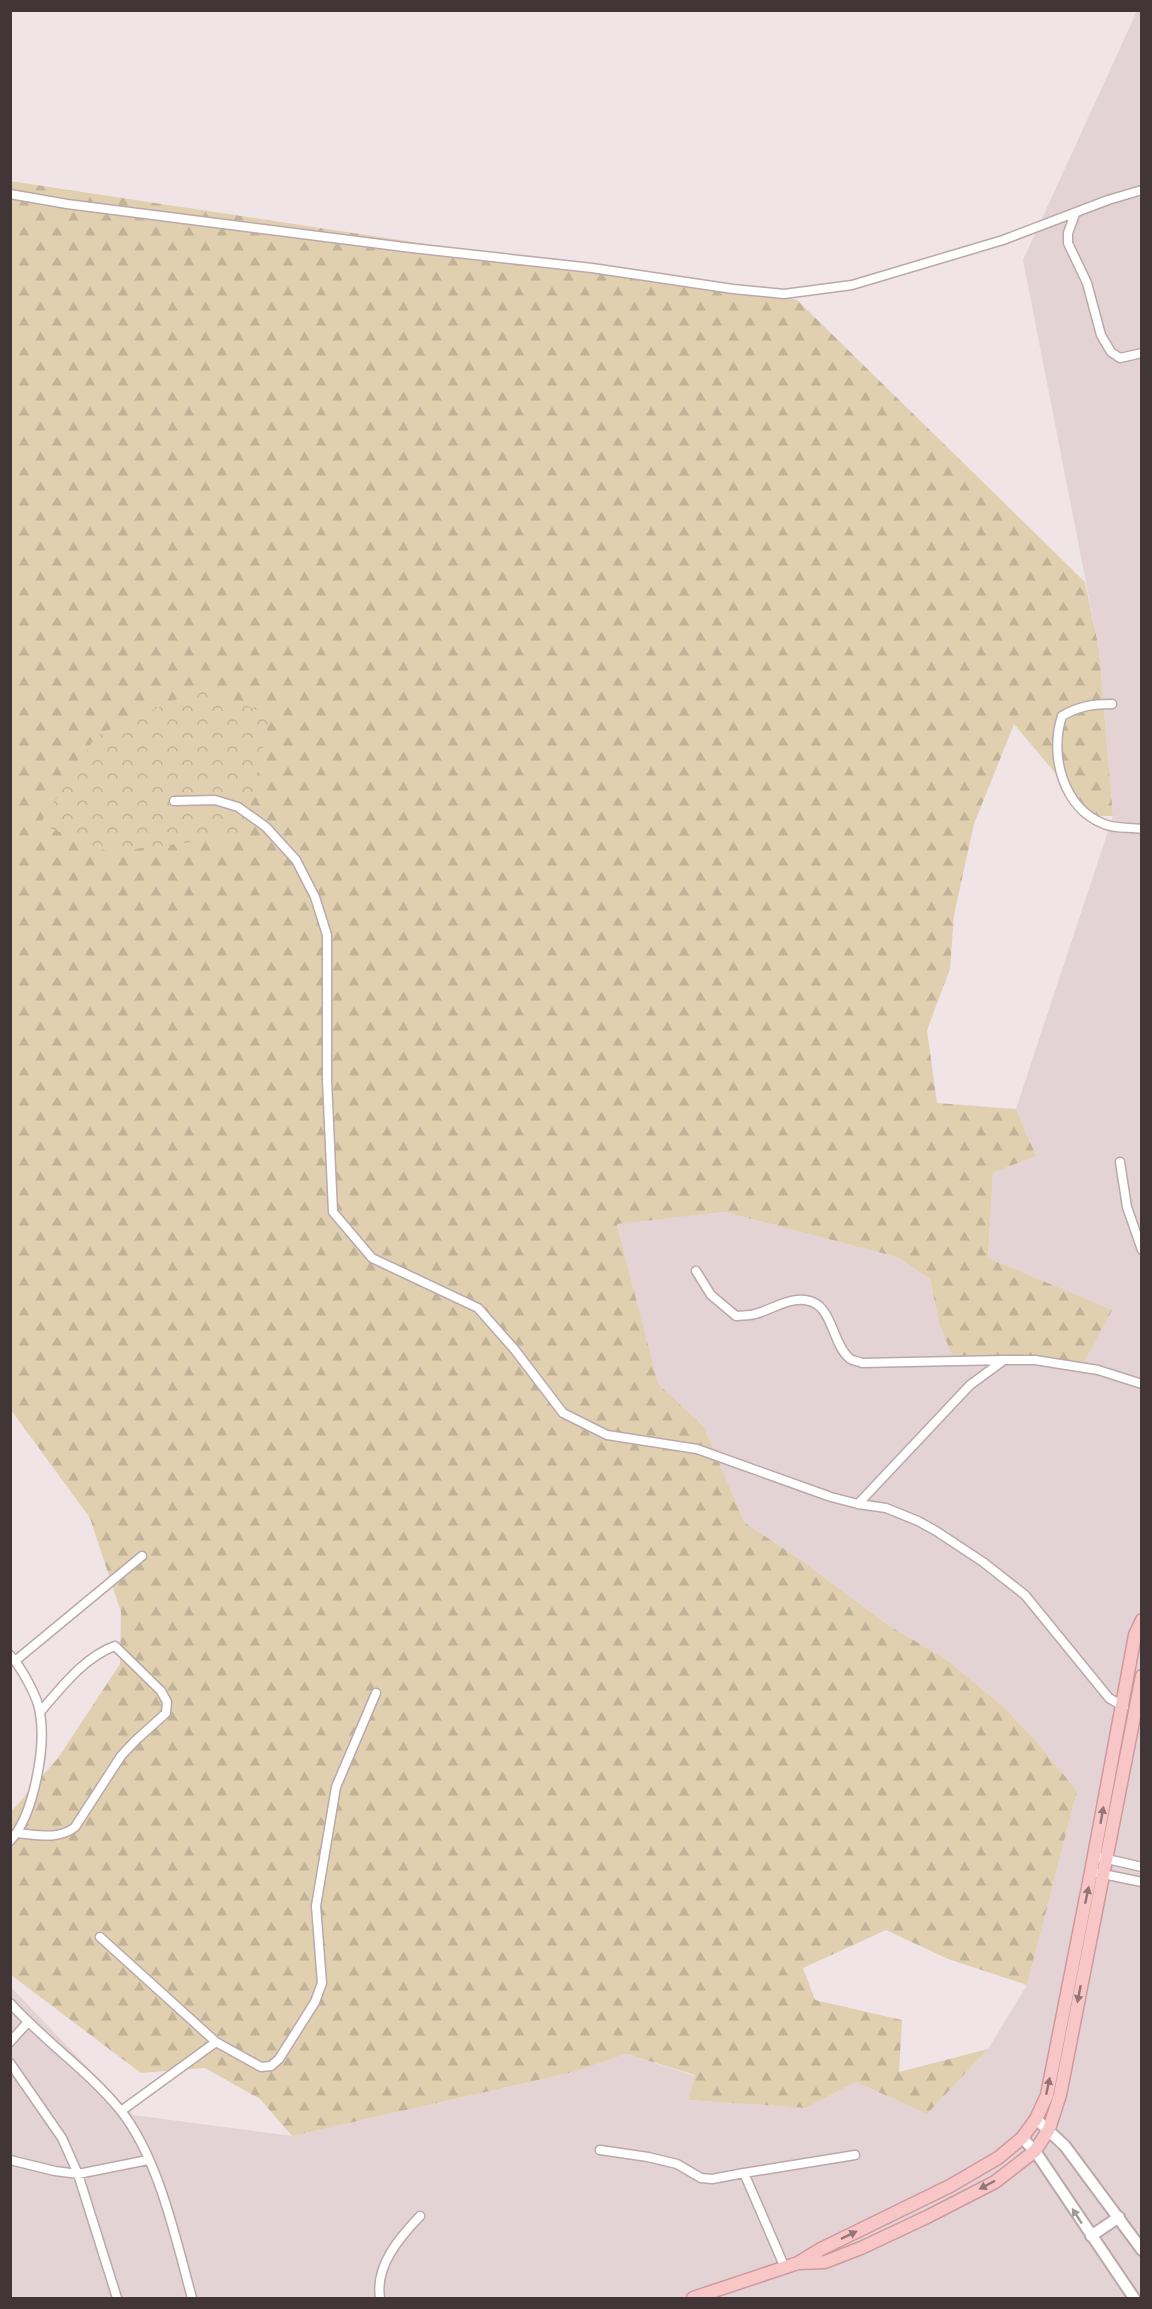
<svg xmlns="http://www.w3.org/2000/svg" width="1152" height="2309" font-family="Figtree,sans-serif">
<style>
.residential{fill:#e4d3d5}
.forest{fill:url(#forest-firs)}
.park{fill:url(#park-crowns)}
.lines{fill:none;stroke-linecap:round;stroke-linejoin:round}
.minor-casing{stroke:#bba8ab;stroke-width:11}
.tertiary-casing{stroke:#bba8ab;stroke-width:14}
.secondary-casing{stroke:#cf9a9d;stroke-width:15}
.minor{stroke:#fff;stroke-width:8}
.tertiary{stroke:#fff;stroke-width:10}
.secondary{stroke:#f9c6c8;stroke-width:12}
.oneway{fill:#947678}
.oneway2{fill:#a09a9b}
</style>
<defs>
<pattern id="forest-firs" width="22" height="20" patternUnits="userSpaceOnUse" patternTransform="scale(1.5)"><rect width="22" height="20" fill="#e1d0b0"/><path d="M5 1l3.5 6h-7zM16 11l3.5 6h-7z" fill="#c2b398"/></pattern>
<pattern id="park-crowns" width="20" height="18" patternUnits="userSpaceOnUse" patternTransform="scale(1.5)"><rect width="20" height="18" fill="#e1d0b0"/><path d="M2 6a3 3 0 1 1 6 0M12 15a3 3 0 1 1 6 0" fill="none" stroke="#c2b398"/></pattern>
</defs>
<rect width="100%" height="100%" fill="#f0e4e6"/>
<path class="residential" d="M1137 11H1141V2298H11L10 1986 133 2115 292 2136 574 2072 626 2054 695 2076 689 2100 806 2108 856 2082 927 2114 988 2049 1027 1985 1077 1791 1036 1741 1003 1706 947 1660 888 1625 801 1560 745 1523 704 1427 658 1385 617 1223 725 1212 897 1257 930 1279 939 1323 1112 1311 988 1258 993 1173 1036 1156 1016 1109 1113 816 1099 649 1023 260Z"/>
<path class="forest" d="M10 181 797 300 1085 582 1099 649 1113 816H1091L1014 724 974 824 954 915 950 969 927 1030 937 1103 1016 1109 1036 1156 993 1173 988 1258 1112 1310 1082 1366 955 1362 939 1323 930 1279 897 1257 725 1212 617 1224 658 1384 704 1427 745 1523 801 1560 888 1625 947 1660 1003 1706 1036 1741 1077 1791 1027 1985 948 1959 886 1930 803 1968 815 2000 902 2020 899 2072 988 2049 927 2114 856 2082 806 2108 688 2100 695 2075 626 2054 574 2072 292 2136 260 2099 205 2068 141 2073 11 1975V1812L58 1758 120 1664 121 1612 90 1518 11 1410Z"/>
<path class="park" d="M201 688 270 715 244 836 109 852 40 824 96 736Z"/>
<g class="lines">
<defs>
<path id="minor" d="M10 194 67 204 412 248 592 268 733 289 784 294 852 285 1003 240 1108 200 1142 190
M1075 214 1068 233V243L1087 283 1101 335 1111 352 1120 358 1142 353
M1112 704C1093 704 1079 706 1062 716 1049 755 1063 808 1104 824 1115 829 1130 827 1142 829
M174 801 215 800 238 807 266 827 296 860 315 897 327 935V1080L333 1212 372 1258 478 1308 515 1350 563 1413 607 1435 697 1449 831 1497 858 1504 886 1508 918 1521 936 1531 983 1562 1025 1595 1109 1698 1124 1707
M1120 1162 1127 1207 1142 1250
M696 1271 711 1295 736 1316C742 1315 749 1316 755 1314 771 1310 787 1298 805 1300 833 1303 831 1342 849 1358 852 1361 858 1361 862 1363L1004 1360
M858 1504 970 1385 1004 1360H1035L1098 1370 1142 1384
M10 1655C21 1667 38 1697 40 1713 46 1747 34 1815 10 1841
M15 1661 142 1556
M17 1833C38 1835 59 1840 75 1827L121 1756 135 1741 166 1713 167 1702 161 1691 115 1646C84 1657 61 1688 40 1712
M1094 1856 1142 1867
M1098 1873 1142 1882
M100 1937 216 2042 261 2067 271 2066 279 2059 315 2002 322 1983 316 1906 336 1787 376 1693
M10 2003C45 2042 89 2071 121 2111 159 2159 176 2240 192 2298
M10 2042 28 2022
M10 2063 62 2138 78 2174 117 2298
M121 2111 216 2042
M600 2150 648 2157 677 2164 701 2178 712 2179 744 2173
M10 2160 55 2171 78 2174 148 2160
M785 2268 744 2173 855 2155
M380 2298C375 2266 399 2238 420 2216"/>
<path id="tertiary" d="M1036 2119 1065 2146 1142 2250
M1022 2138 1035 2151 1134 2298
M1091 2236 1119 2217"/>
<path id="secondary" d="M799 2263 825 2262 861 2248 927 2217 995 2182 1035 2151 1049 2129 1060 2095 1142 1676
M693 2298 798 2263 821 2249 950 2186 998 2158 1022 2138 1036 2119 1047 2095 1091 1872 1135 1635 1142 1620"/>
</defs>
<use href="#minor" class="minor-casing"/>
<use href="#tertiary" class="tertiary-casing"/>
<use href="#secondary" class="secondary-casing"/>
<use href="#minor" class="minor"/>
<use href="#tertiary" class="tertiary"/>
<use href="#secondary" class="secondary"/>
</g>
<defs><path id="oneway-solid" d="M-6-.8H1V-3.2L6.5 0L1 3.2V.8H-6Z" transform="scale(1.5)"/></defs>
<g class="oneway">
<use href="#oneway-solid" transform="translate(1102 1815) rotate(-80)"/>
<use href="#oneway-solid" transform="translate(1087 1895) rotate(-78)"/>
<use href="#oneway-solid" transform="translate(1079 1994) rotate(101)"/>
<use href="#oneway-solid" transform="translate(1048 2086) rotate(-78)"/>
<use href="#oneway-solid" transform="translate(987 2185) rotate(152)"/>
<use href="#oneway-solid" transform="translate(849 2235) rotate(-26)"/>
</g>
<use class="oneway2" href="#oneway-solid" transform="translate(1077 2216) rotate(-123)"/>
<rect width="1152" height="2309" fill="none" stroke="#423537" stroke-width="24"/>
</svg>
